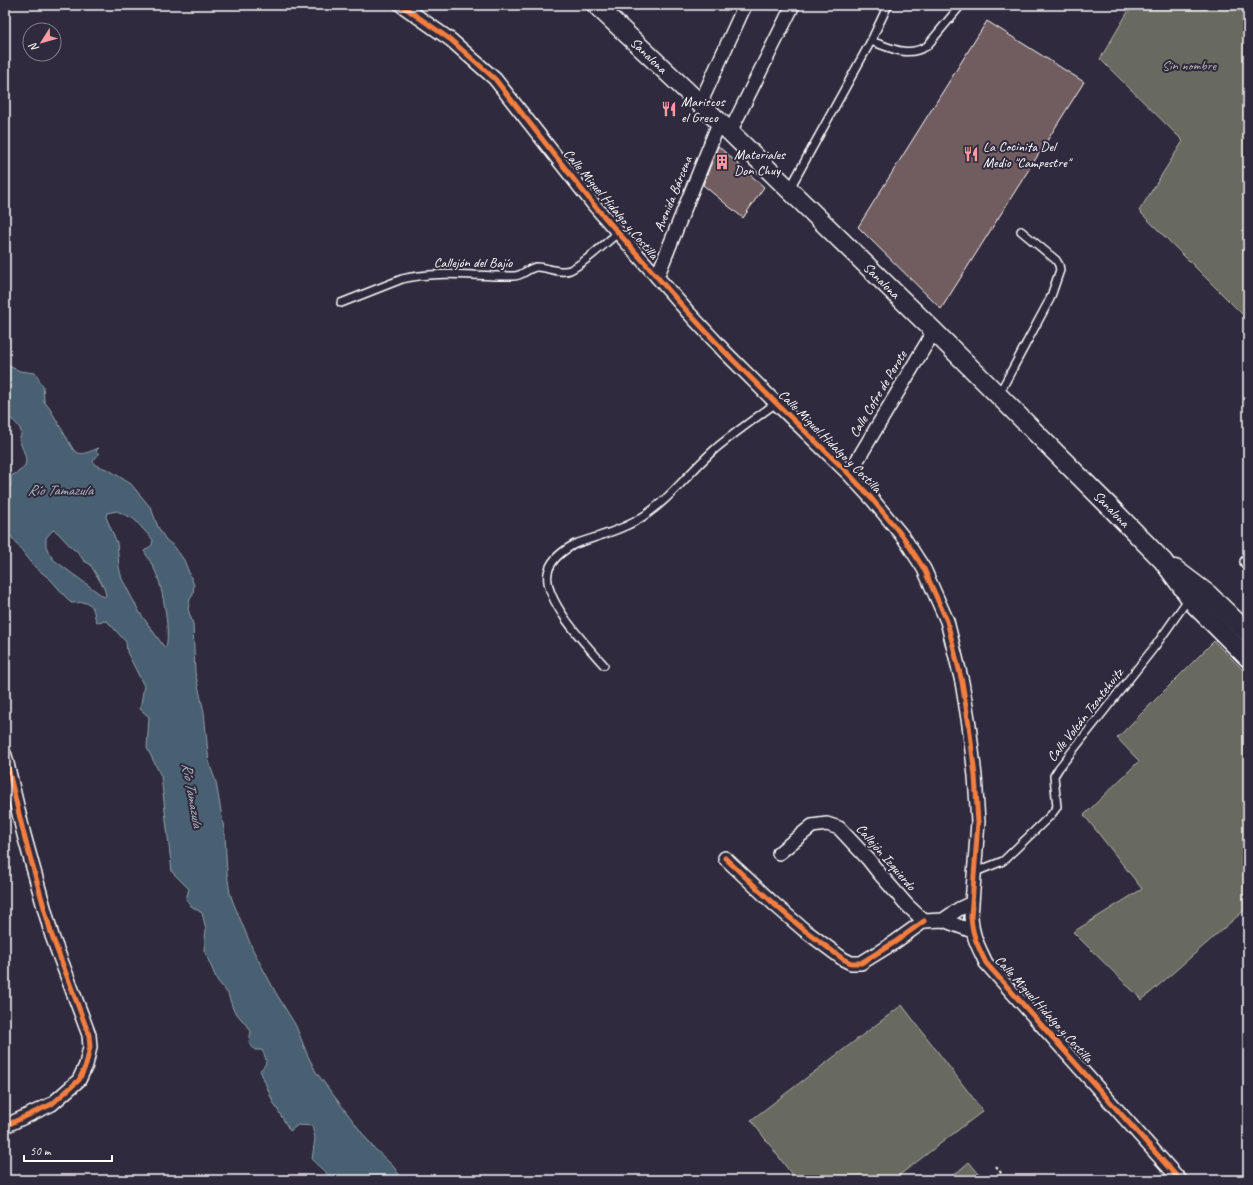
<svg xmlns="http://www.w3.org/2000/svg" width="1253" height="1185" font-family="Caveat,sans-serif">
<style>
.green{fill:#676b5e;stroke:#b3b5ae}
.water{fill:#496073;stroke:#92a0ab;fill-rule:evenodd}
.building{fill:#715b5f;stroke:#fff}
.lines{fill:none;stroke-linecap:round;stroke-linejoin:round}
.service-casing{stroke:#fff;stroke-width:10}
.minor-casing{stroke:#fff;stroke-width:16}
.secondary-casing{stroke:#fff;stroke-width:21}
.path{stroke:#fff;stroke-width:2;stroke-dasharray:3 3;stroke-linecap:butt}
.service{stroke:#2f2a3d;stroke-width:7}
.minor{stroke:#2f2a3d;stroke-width:13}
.secondary{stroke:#2f2a3d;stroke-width:18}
.cycleway-casing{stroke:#2f2a3d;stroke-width:8}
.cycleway{stroke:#f27e40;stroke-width:5}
.labels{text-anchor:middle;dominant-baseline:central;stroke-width:4;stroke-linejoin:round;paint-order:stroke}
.street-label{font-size:14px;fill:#fff;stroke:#2f2a3d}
.park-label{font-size:14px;fill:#b3b5ae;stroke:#2f2a3d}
.poi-label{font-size:14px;fill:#fff;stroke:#2f2a3d;text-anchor:start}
.water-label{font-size:15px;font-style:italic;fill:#adb7c0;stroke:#2f2a3d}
</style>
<rect width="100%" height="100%" fill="#2f2a3d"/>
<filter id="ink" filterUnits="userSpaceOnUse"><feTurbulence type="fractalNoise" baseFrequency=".025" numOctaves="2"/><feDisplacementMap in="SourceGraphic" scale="8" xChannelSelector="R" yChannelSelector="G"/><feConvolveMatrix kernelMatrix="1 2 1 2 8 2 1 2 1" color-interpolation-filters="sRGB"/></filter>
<g filter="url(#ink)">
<path class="green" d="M1132 5H1248V320L1139 211 1183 141 1100 59Z
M1214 641 1248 675V907L1142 1000 1073 932 1142 889 1084 815 1139 761 1117 738Z
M902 1005 983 1111 893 1180H796L751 1120Z
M969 1162 984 1180H948Z"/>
<path class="water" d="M5 333 9 335 8 349 6 354 5 359 11 367 20 371 35 373 38 377 40 382 43 386 44 401 50 409 73 449C80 458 90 451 99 448L96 451 99 454 93 461 95 465 109 470 131 484 151 508 158 527 166 540 174 546 184 560 194 585 193 595 190 599 188 609 193 624 195 672 204 712 209 763 216 782 225 835 227 873 230 893 233 902 253 950 276 993 296 1026 307 1054 316 1072 372 1146 393 1166 403 1180H334L312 1160 315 1138 312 1126 298 1125 290 1131 273 1102 260 1070C269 1063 266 1059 262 1050H255L249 1043 251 1031 233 1009 228 994 217 980 204 950 206 929 202 913 191 906 186 899 189 889 172 872 161 776 147 748 149 717 140 709 144 686 127 652 126 642 107 621 97 622C94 617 95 614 93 609 90 600 79 603 71 603L51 580 35 567 5 529V520L7 515 5 510V489L11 486V476C33 465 26 459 19 439 26 429 13 420 5 415ZM117 511 134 519 153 540 152 545 144 551C148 558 153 565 156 573 162 584 172 639 165 648L140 613 122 579 119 567 117 543 106 517 107 513ZM54 530 58 533 73 549 77 551 84 561 90 564 104 588 106 595 104 597 54 560 49 553 46 546V538L52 531Z"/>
<path class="building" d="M987 21 1084 82 941 309 858 227Z
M718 146 764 187 743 218 703 185Z"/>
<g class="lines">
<defs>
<path id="service" d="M871 41C891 48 907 58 927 46L961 5
M789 190 871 41 888 5
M341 303 402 279C438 270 478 277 514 276 523 276 529 267 537 267 547 267 560 274 570 270 585 263 604 244 618 233
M999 394 1050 299 1060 270 1059 265 1056 260 1021 231
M604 665C587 646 543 600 548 573 550 560 564 550 575 544 595 537 616 532 634 522 667 504 688 473 715 449 734 433 756 418 776 403
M975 872 1003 861 1051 815 1057 807 1054 776 1059 768 1156 645 1189 598"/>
<path id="minor" d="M401 5 451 40 495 79 594 205 687 311 725 352 776 403 849 474 872 499 904 538 924 569 947 621 962 682 969 725 975 776 978 822 971 917C972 936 978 946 986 963L1180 1180
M700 104 745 5
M730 132 793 5
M657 277 719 123
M849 474 934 331
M1247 562 1248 561
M5 755 24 835 52 936 89 1035 90 1047 86 1065 79 1080 52 1104 5 1126
M779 853 812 826 827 824 839 828 868 859 879 873 907 905 924 921 943 920 972 931
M725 858 774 904 803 929 843 959 851 963H861L895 942 924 921
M943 920 959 909 972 903"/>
<g id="secondary">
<path id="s1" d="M596 5 730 132 934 331 1111 508 1163 561 1196 606 1248 658"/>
<path d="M1175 569 1208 594 1248 633"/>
</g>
</defs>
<use href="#service" class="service-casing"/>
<use href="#minor" class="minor-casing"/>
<use href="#secondary" class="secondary-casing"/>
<path class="path" d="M996 1166 1006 1180"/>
<use href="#service" class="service"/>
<use href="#minor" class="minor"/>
<use href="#secondary" class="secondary"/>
<defs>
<path id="cycleway" d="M401 5 451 40 495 79 594 205 687 311 725 352 776 403 849 474 872 499 904 538 924 569 947 621 962 682 969 725 975 776 978 822 971 917C972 936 978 946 986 963L1180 1180
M5 755 24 835 52 936 89 1035 90 1047 86 1065 79 1080 52 1104 5 1126
M725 858 774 904 803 929 843 959 851 963H861L895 942 924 921"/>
</defs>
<use href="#cycleway" class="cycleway-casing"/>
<use href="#cycleway" class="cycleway"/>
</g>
</g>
<defs>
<symbol id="restaurant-bare" viewBox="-9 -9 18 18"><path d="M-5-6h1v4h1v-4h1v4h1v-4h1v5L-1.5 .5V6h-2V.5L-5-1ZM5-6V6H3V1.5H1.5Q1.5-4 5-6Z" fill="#ff9aa2" stroke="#2f2a3d" stroke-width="2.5" paint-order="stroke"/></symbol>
<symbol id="building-bare" viewBox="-9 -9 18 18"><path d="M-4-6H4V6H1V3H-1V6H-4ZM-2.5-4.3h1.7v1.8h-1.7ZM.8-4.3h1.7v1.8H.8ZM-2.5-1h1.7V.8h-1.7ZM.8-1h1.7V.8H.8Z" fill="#ff9aa2" stroke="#2f2a3d" stroke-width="2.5" paint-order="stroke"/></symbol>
</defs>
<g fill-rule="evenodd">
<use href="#restaurant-bare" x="658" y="98" width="22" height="22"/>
<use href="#restaurant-bare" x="960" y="143" width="22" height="22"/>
<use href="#building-bare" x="711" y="151" width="22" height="22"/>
</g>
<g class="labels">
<g class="street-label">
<text stroke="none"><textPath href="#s1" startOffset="73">Sanalona</textPath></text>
<text transform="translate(673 194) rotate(-68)">Avenida Bárcena</text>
<text transform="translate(611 204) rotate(50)">Calle Miguel Hidalgo y Costilla</text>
<text x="473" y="262">Callejón del Bajío</text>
<text stroke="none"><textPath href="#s1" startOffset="397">Sanalona</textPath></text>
<text transform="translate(878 394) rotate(-59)">Calle Cofre de Perote</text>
<text transform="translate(830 441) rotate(45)">Calle Miguel Hidalgo y Costilla</text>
<text stroke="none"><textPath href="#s1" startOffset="721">Sanalona</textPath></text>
<text transform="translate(1085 715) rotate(-52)">Calle Volcán Tzontehuitz</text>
<text transform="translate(886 857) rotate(49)">Callejón Izquierdo</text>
<text transform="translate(1044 1009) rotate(48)">Calle Miguel Hidalgo y Costilla</text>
</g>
<g class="park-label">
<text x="1189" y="65">Sin nombre</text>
</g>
<g class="poi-label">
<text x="681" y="101">Mariscos<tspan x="681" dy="16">el Greco</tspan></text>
<text x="983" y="146">La Cocinita Del<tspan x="983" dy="16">Medio "Campestre"</tspan></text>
<text x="734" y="154">Materiales<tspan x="734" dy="16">Don Chuy</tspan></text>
</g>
<g class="water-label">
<text x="60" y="490">Río Tamazula</text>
<text transform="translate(192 795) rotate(80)">Río Tamazula</text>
</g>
</g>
<rect width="1253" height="1185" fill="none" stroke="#2f2a3d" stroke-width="20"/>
<rect x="10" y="10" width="1233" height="1165" fill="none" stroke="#fff" stroke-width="1.5" filter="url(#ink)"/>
<g transform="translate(42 42) rotate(233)"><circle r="19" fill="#2f2a3d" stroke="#827f8b"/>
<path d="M0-3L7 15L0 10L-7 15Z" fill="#ff9aa2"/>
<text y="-6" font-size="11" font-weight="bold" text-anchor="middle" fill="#ffffff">N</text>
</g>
<path d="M24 1155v6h88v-6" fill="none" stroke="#ffffff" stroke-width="2"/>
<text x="30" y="1155" font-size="12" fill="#ffffff" stroke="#2f2a3d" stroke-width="3" paint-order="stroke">50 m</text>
</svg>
